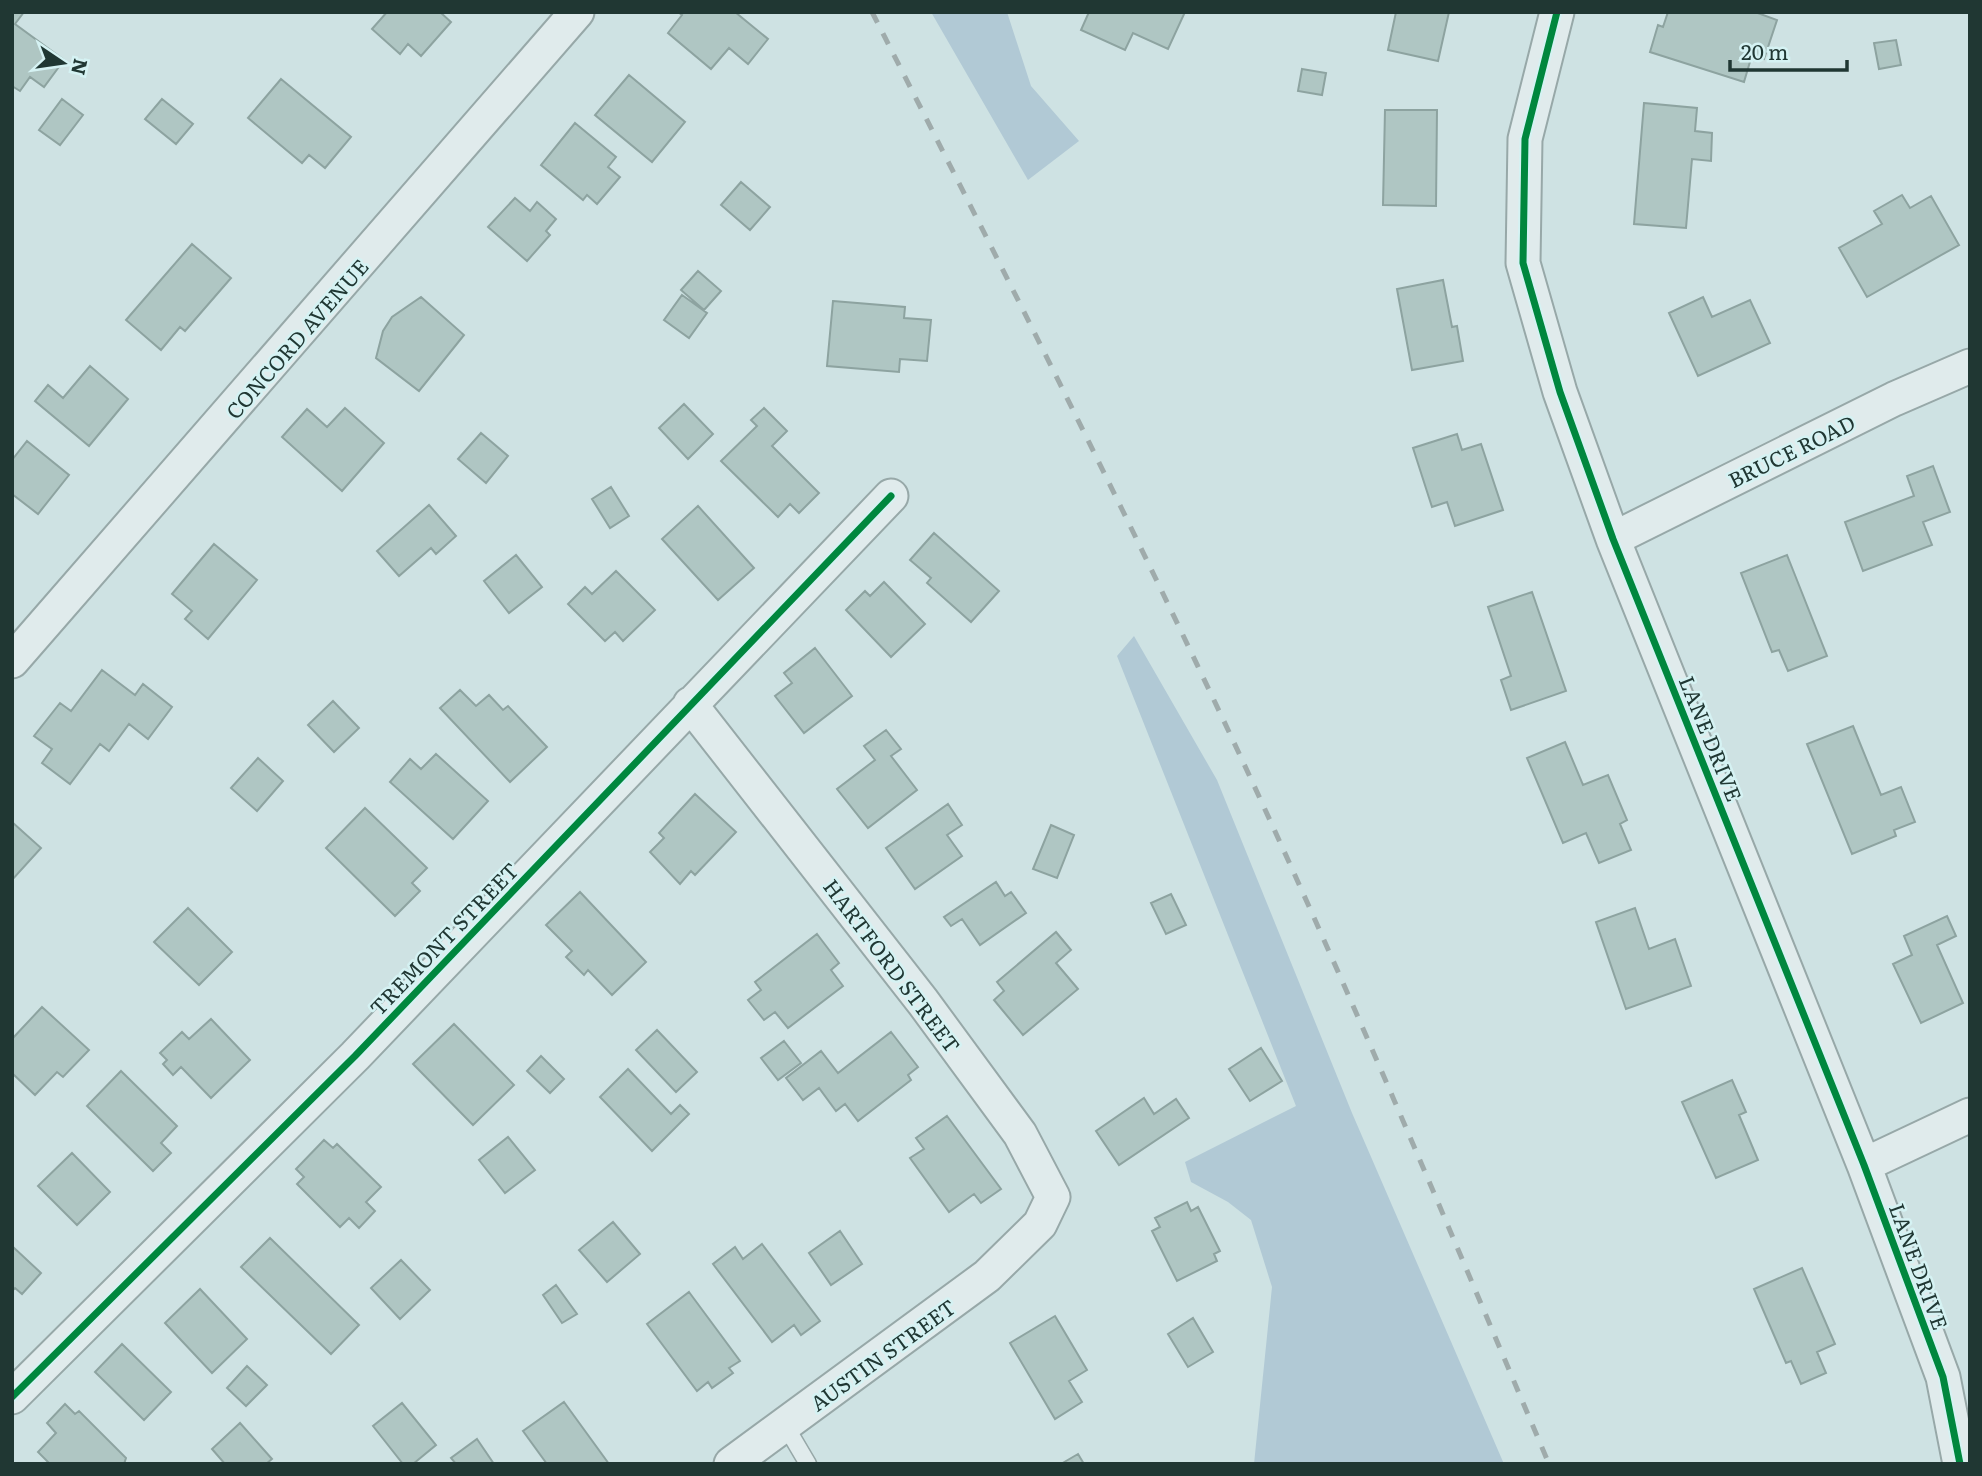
<svg xmlns="http://www.w3.org/2000/svg" width="1982" height="1476" font-family="Literata,serif">
<style>
.green{fill:#b1c9d5}
.building{fill:#afc6c3;stroke:#8da3a0;stroke-width:2}
.lines{fill:none;stroke-linecap:round;stroke-linejoin:round}
.service-casing{stroke:#97a8a8;stroke-width:19}
.minor-casing{stroke:#97a8a8;stroke-width:37}
.service{stroke:#e0ebec;stroke-width:16}
.minor{stroke:#e0ebec;stroke-width:33}
.rail{stroke:#9fabab;stroke-width:5;stroke-dasharray:12 12;stroke-linecap:butt}
.cycleway-casing{stroke:#d5f2f3;stroke-width:11}
.cycleway{stroke:#00873e;stroke-width:7}
.labels{text-anchor:middle;dominant-baseline:central;stroke-width:5;stroke-linejoin:round;paint-order:stroke}
.street-label{font-size:21px;fill:#203733;stroke:#d5f2f3}
</style>
<rect width="100%" height="100%" fill="#cee2e3"/>
<path class="green" d="M931 12H1007L1031 86 1079 141 1028 180Z
M1134 636 1217 780 1352 1113 1504 1464H1254L1272 1287 1251 1220 1228 1202 1191 1182 1185 1162 1296 1106 1117 656Z"/>
<path class="building" d="M12 12H24L15 24 64 60 44 87 30 77 20 91 12 86Z
M387 12H440L451 22 421 56 408 44 400 54 372 29Z
M678 12H735L768 39 748 64 729 48 711 69 668 33 682 15Z
M1089 12H1185L1168 49 1133 33 1125 50 1081 30Z
M1396 12H1449L1438 61 1388 50Z
M1668 12H1755L1777 20 1764 59 1752 55 1744 82 1650 52 1658 25 1663 27Z
M1896 40 1901 65 1879 69 1874 43Z
M1302 69 1326 73 1322 95 1298 91Z
M629 75 685 122 652 162 595 115Z
M281 79 351 137 325 168 309 155 302 163 248 118Z
M62 99 83 115 60 145 39 130Z
M162 99 193 124 176 144 145 119Z
M1644 103 1697 108 1695 131 1712 133 1711 161 1692 159 1686 228 1634 224Z
M1385 110H1437L1436 206 1383 205Z
M575 123 616 157 608 167 620 177 597 204 587 195 583 200 541 165Z
M741 182 770 207 750 230 721 205Z
M1902 195 1910 208 1931 196 1959 245 1867 297 1839 248 1882 224 1874 211Z
M515 198 530 211 537 202 556 219 546 231 550 235 527 261 488 227Z
M192 244 231 278 185 331 180 327 161 350 126 320Z
M698 271 721 291 704 310 681 290Z
M1443 280 1452 327 1457 326 1463 361 1412 370 1397 289Z
M682 295 707 313 689 338 664 320Z
M421 297 464 335 419 391 376 358 383 331 392 317Z
M1703 297 1712 317 1750 300 1770 343 1698 376 1669 313Z
M833 301 905 307 904 318 931 320 927 361 900 359 899 372 827 366Z
M90 366 128 399 89 446 35 401 48 385 63 398Z
M684 404 713 434 688 459 659 428Z
M345 408 384 443 342 491 282 437 307 409 327 427Z
M764 408 787 431 772 446 819 493 799 513 790 504 778 517 721 461 757 426 751 420Z
M481 433 508 456 486 483 458 459Z
M1457 434 1462 450 1481 444 1503 510 1455 526 1447 502 1432 507 1413 448Z
M27 441 69 475 38 514 12 494V460Z
M1933 466 1950 512 1923 522 1932 545 1863 571 1845 522 1914 496 1907 476Z
M611 487 629 516 610 528 592 499Z
M429 505 456 536 436 554 431 548 399 576 377 551Z
M698 506 754 568 718 600 662 539Z
M934 533 999 591 971 622 927 583 931 578 910 560Z
M214 544 257 580 208 639 185 619 192 611 172 594Z
M516 555 542 587 509 613 484 581Z
M1787 555 1827 656 1788 671 1779 650 1772 652 1741 573Z
M616 571 655 610 623 641 615 632 605 641 568 604 585 587 592 594Z
M884 582 925 624 891 657 846 610 865 591 870 596Z
M1532 592 1566 691 1511 710 1501 680 1511 676 1488 607Z
M815 648 852 696 804 733 775 696 792 683 784 673Z
M102 670 135 695 143 684 172 707 148 739 129 724 109 751 100 744 70 784 42 763 52 749 34 736 60 703 71 711Z
M460 690 476 706 489 695 503 710 508 706 547 747 510 782 440 708Z
M333 701 359 728 334 752 308 725Z
M1853 726 1881 795 1901 787 1915 822 1894 830 1896 836 1852 854 1807 744Z
M886 730 901 749 891 756 917 790 868 828 837 789 875 760 864 746Z
M1565 742 1583 785 1608 775 1627 820 1620 824 1631 850 1599 863 1586 833 1563 843 1527 758Z
M436 754 488 801 453 839 390 782 410 759 421 769Z
M258 758 283 781 257 811 231 788Z
M695 794 736 832 695 875 691 871 680 884 650 852 664 838 659 833Z
M948 804 962 825 947 835 962 856 915 889 886 848Z
M365 808 427 868 412 883 420 891 395 916 326 848Z
M12 822 41 848 12 880Z
M1051 825 1074 835 1057 878 1033 869Z
M996 882 1005 896 1011 892 1026 913 980 945 962 919 951 926 944 917Z
M580 892 646 962 612 995 588 970 584 975 566 957 572 951 546 925Z
M1171 894 1186 925 1166 934 1151 903Z
M188 908 232 952 199 985 154 942Z
M1635 908 1649 949 1675 939 1691 986 1626 1009 1596 922Z
M1947 916 1956 936 1937 945 1963 1003 1921 1023 1893 964 1912 955 1904 936Z
M1056 932 1071 950 1056 963 1078 989 1023 1035 994 1000 1004 991 997 982Z
M817 934 839 963 831 970 843 986 788 1028 775 1012 764 1020 748 1000 761 990 755 982Z
M42 1007 89 1050 63 1077 57 1072 35 1095 12 1073V1039Z
M211 1019 250 1060 211 1098 181 1067 173 1075 163 1064 167 1060 160 1053 182 1032 189 1039Z
M454 1024 514 1085 473 1125 413 1064Z
M657 1030 697 1072 676 1092 636 1050Z
M891 1032 918 1067 908 1075 911 1080 858 1121 845 1104 836 1111 819 1088 803 1100 786 1078 821 1051 838 1073Z
M784 1041 801 1063 778 1080 761 1058Z
M1261 1048 1282 1081 1250 1101 1229 1069Z
M541 1056 564 1079 550 1093 527 1071Z
M628 1069 671 1114 680 1105 689 1114 652 1151 600 1097Z
M121 1071 177 1126 161 1143 171 1153 153 1171 87 1106Z
M1732 1080 1746 1112 1739 1115 1758 1160 1716 1178 1682 1102Z
M1144 1098 1154 1114 1176 1099 1189 1118 1119 1165 1096 1131Z
M947 1116 1001 1189 981 1203 974 1194 949 1212 910 1158 924 1149 916 1138Z
M508 1137 535 1170 505 1193 479 1160Z
M324 1140 333 1148 337 1144 381 1187 366 1202 375 1211 359 1228 349 1218 340 1227 297 1184 304 1177 296 1169Z
M72 1153 110 1192 77 1225 38 1186Z
M1187 1202 1191 1211 1198 1207 1220 1251 1214 1254 1217 1261 1177 1281 1152 1231 1160 1227 1155 1218Z
M613 1222 640 1254 607 1282 579 1250Z
M840 1231 862 1264 831 1285 809 1253Z
M270 1238 359 1325 331 1354 241 1267Z
M762 1244 820 1321 801 1335 794 1325 772 1342 713 1264 735 1247 743 1259Z
M12 1246 41 1273 22 1294 15 1288 12 1291Z
M401 1260 430 1290 400 1319 371 1288Z
M1802 1268 1835 1344 1817 1352 1826 1373 1801 1384 1791 1361 1786 1363 1754 1289Z
M556 1285 577 1314 562 1323 543 1295Z
M200 1289 247 1339 212 1373 165 1323Z
M689 1292 740 1361 729 1368 733 1373 712 1388 708 1382 697 1391 647 1324Z
M1055 1316 1087 1370 1069 1381 1082 1402 1055 1419 1010 1343Z
M1193 1318 1213 1352 1188 1367 1168 1334Z
M122 1344 171 1392 144 1420 95 1372Z
M247 1366 267 1385 246 1406 227 1388Z
M564 1402 609 1464H547L523 1431Z
M402 1403 436 1445 413 1464H403L373 1426Z
M65 1404 75 1414 79 1411 126 1458 124 1464H50L38 1452 56 1433 47 1423Z
M240 1423 272 1459 266 1464H225L212 1449Z
M477 1439 494 1464H456L451 1458Z
M1078 1454 1084 1464H1061Z"/>
<g class="lines">
<defs>
<path id="service" d="M785 1425 808 1464"/>
<path id="minor" d="M1557 12 1525 139 1523 263 1560 392 1613 539 1864 1165 1943 1377 1960 1464
M1613 539 1894 399 1970 366
M12 661 577 12
M690 704 923 1002 1020 1134 1053 1197 1040 1224 987 1276 731 1464
M1864 1165 1970 1115
M12 1397 355 1056 891 496"/>
</defs>
<use href="#service" class="service-casing"/>
<use href="#minor" class="minor-casing"/>
<use href="#service" class="service"/>
<use href="#minor" class="minor"/>
<path class="rail" d="M872 12C984 232 1096 452 1202 675 1326 934 1437 1200 1549 1464"/>
<defs>
<path id="cycleway" d="M1557 12 1525 139 1523 263 1560 392 1613 539 1864 1165 1943 1377 1960 1464
M12 1397 355 1056 891 496"/>
</defs>
<use href="#cycleway" class="cycleway-casing"/>
<use href="#cycleway" class="cycleway"/>
</g>
<g class="labels">
<g class="street-label">
<text transform="translate(296 338) rotate(-49)">CONCORD AVENUE</text>
<text transform="translate(1791 450) rotate(-26)">BRUCE ROAD</text>
<text transform="translate(1712 738) rotate(68)">LANE DRIVE</text>
<text transform="translate(443 938) rotate(-46)">TREMONT STREET</text>
<text transform="translate(893 965) rotate(53)">HARTFORD STREET</text>
<text transform="translate(1920 1266) rotate(70)">LANE DRIVE</text>
<text transform="translate(882 1354) rotate(-36)">AUSTIN STREET</text>
</g>
</g>
<rect width="1982" height="1476" fill="none" stroke="#203733" stroke-width="28"/>
<g transform="translate(63 63) rotate(103)" stroke="#d5f2f3" stroke-width="5" paint-order="stroke">
<path d="M0-5L12 26L0 18L-12 26Z" fill="#203733"/>
<text y="-10" font-size="19" font-weight="bold" text-anchor="middle" fill="#203733">N</text>
</g>
<path d="M1730 60v10h117v-10" fill="none" stroke="#203733" stroke-width="3.5"/>
<text x="1741" y="60" font-size="21" fill="#203733" stroke="#d5f2f3" stroke-width="5" paint-order="stroke">20 m</text>
</svg>
